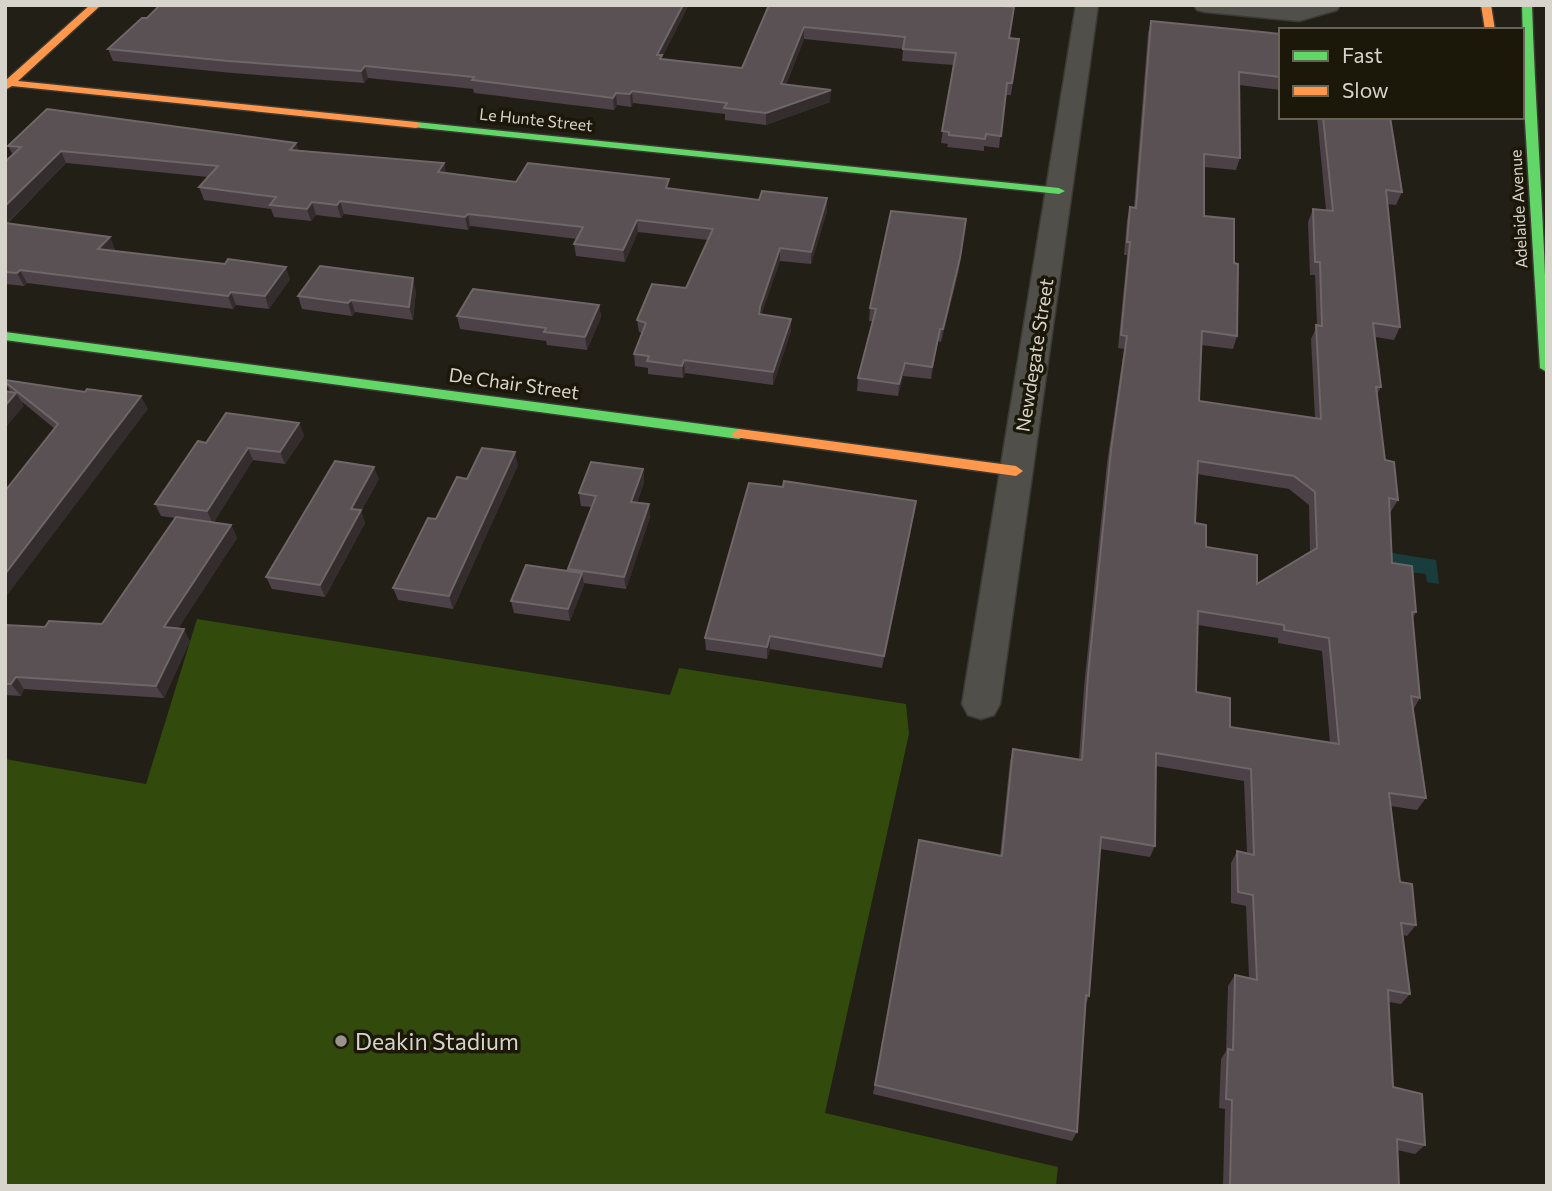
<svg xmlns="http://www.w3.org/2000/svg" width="1552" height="1191" font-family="Commissioner,sans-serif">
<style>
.green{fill:#324a0c}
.water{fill:#193d3d}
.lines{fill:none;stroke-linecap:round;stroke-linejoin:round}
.street-casing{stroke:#3b3a33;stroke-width:3}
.fast-casing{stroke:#3b3a33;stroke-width:3}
.slow-casing{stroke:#3b3a33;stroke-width:3}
.street{fill:#514f49;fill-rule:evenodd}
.fast{fill:#63d668;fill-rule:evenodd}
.slow{fill:#ff974d;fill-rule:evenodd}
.wall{fill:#4c4146;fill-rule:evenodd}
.shaded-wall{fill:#342d2d}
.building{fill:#5a5154;stroke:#6e6667;stroke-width:2;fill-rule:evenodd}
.poi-dot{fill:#97958c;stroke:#1c1809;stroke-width:2.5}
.labels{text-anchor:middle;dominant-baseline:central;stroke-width:7;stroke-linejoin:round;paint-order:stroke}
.far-street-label{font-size:16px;fill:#d7d5cb;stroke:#1c1809}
.street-label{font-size:19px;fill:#d7d5cb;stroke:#1c1809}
.near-poi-label{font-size:23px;fill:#d7d5cb;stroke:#1c1809;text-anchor:start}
</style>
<rect width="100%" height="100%" fill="#211f16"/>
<path class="green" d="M197 619 670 695 679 668 906 704 909 734 825 1113 1058 1167 1056 1186H5V759L146 784Z"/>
<path class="water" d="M1386 552 1436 560 1439 584 1427 582 1426 574 1409 572 1387 563Z"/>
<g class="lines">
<defs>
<path id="street" d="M1076 5H1098L1000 704 994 715 981 719 968 715 962 704Z
M1194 5H1340L1337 10 1299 21 1205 12 1197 10Z"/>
<path id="fast" d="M1522 5H1532C1536 128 1547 250 1547 372L1540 368 1525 121Z
M416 122 1059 188 1065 191 1059 194 412 127 411 125Z
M5 332 739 429 746 434 739 439 5 340Z"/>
<path id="slow" d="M90 5H101L18 81 416 122 421 125 416 128 12 86 5 90V81Z
M1481 5H1491L1495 30H1485Z
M739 429 1016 466 1023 471 1016 476 734 437 732 434Z"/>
</defs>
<use href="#street" class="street-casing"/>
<use href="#fast" class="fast-casing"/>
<use href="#slow" class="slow-casing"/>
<use href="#street" class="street"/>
<use href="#fast" class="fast"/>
<use href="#slow" class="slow"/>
</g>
<path class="wall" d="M769 5 1019 39 1011 95H1005L999 148 984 146V151L947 147 948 144 941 143 953 65 902 61 903 49 804 39 786 85 830 102 766 125 725 120V114L633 103 631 107 617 105 614 110 474 93 473 89 368 78 364 83 232 73 113 61 108 49 662 58 742 68Z
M1151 21 1281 34V90L1239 85 1240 158 1236 170 1204 167V216L1234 263 1237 336 1233 349 1201 345 1199 401 1315 418 1311 339 1317 326 1315 275H1310L1308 222 1313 209 1326 210 1317 117H1390L1402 192 1396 205 1387 204 1400 327 1394 340 1375 337 1381 387 1377 394 1385 460 1398 500 1390 513 1392 563 1416 612 1413 618 1420 698 1413 710 1426 798 1417 810 1390 806 1400 882 1416 925 1407 936 1403 935 1410 994 1401 1004 1389 1002 1393 1087 1425 1145 1415 1154 1397 1150 1399 1186H1223L1225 1109 1219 1108 1221 1059 1226 1051 1228 986 1235 975 1249 978 1246 906 1231 903V863L1237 851 1247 853 1244 781 1156 766 1155 846 1150 857 1100 849 1089 996 1086 1004 1077 1132 1072 1141 873 1094 919 840 1000 856 1010 761 1013 749 1079 759 1084 687 1107 463 1124 349 1118 348 1127 255H1124L1127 220 1130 207H1134L1148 33ZM1197 474 1289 489 1309 505 1310 551 1257 584 1206 547 1195 523ZM1198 625 1278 638V643L1322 651 1330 743 1230 727 1196 692Z
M296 143 298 151 444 163 446 174 516 182 670 188 759 200 827 198V211L811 264 780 261 761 315 791 331 773 385 685 373 683 378 648 374V368L635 366 634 354 642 333 639 332 637 320 686 288 708 240 638 232 625 262 576 256 574 244 577 239 470 226 468 230 344 214 341 218 316 215 311 221 274 217 271 209 204 200 199 187 208 177 66 163 7 224 115 249 114 251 290 279 269 309 236 305 233 309 27 283 24 286 5 284V162L13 155 8 146Z
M959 270 941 342 938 341 931 379 903 376 898 396 857 391 858 378 873 321H869L870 308Z
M416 291 413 320 355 312 352 316 302 309 298 296Z
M599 305 601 317 587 350 547 345 546 341 460 329 457 316Z
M5 380 148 409 55 429 21 401 24 406 11 392 5 383Z
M299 423 304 436 285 464 253 460 213 523 231 525 237 538 178 628 190 641 164 698 24 689 21 696 5 695V625L45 627 102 624 175 518 161 516 155 504 206 443Z
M518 465 453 609 398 600 393 588 436 519 467 479Z
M643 469 644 482 637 503 650 517 626 589 583 583 584 585 570 621 514 613 511 601 568 571V569L591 507 581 506 579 493Z
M379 479 361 511 365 523 325 597 272 589 266 577Z
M914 514 882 668 770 649 767 659 706 650 705 638Z"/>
<path class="shaded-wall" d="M683 5H689L662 58 663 67 657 55Z
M804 27V39L781 97V84Z
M365 66 368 78 364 83 361 71Z
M831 90 830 102 766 125V113Z
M632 91 633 103 631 107 630 94Z
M616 93 617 105 614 110 613 98Z
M296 143 300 155 290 150Z
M61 151 66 163 5 225V206Z
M444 163 447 176 438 172Z
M827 198V211L811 264V252Z
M340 201 344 214 341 218 337 205Z
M312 202 316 215 311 221 307 209Z
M468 214 470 226 468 230 465 217Z
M966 219 959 270 941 342 943 329Z
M637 220 638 232 625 262 623 250Z
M110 237 115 249 104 262 98 249Z
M780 248V261L760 319 759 314 760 307Z
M286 267 290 279 269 309 265 296Z
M20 270 27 283 24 286 17 273Z
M413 278 416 291 413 320 409 307Z
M231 292 236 305 233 309 228 296Z
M351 300 355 312 352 316 348 303Z
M599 305 601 317 587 350 585 337Z
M791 319V331L773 385V372Z
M940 329 938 341 931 379 932 367Z
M684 360 685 373 683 378 682 366Z
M905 363 903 376 898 396 899 384Z
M16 393 24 406 5 428V406Z
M141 396 148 409 5 598V574Z
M299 423 304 436 285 464 280 452Z
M248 448 253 460 213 524 207 511Z
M515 452 518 465 453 609 449 596Z
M374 467 379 479 361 511 365 523 325 597 320 585 351 509Z
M643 469 644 482 633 514 631 502Z
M916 501 914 514 882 668 884 656Z
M649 504 650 517 626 589 624 577Z
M231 525 237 538 171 640 164 627Z
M582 573 584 585 570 621 568 609Z
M184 629 190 641 164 698 156 686Z
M770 636V649L767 659V647Z
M16 677 24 689 21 696 11 684Z"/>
<path class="building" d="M160 5H683L657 55H662L660 59 742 68 769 5H991L1014 7 1009 38 1019 39 1012 83H1007L1001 136 986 134 985 139 949 135V132L942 131 956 53 903 49 905 37 804 27 781 84 831 90 766 113 724 108 727 103 632 91 630 94 616 93 613 98 472 80 474 77 365 66 361 71 228 61 108 49 142 18H147Z
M1151 21 1281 34V77L1239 72 1240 158 1204 154V216L1234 219V263L1238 264 1237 336 1202 331 1199 401 1321 419 1316 325 1322 326 1320 262H1315L1313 209 1333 211 1323 117H1390L1402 192 1386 190 1400 327 1373 323 1381 387H1376L1385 460 1394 462 1398 500 1389 498 1392 563 1412 566 1416 612H1412L1420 698 1411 696 1426 798 1389 793 1400 882 1412 884 1416 925 1401 923 1410 994 1388 990 1393 1087 1422 1094 1425 1145 1397 1139 1399 1186H1230L1232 1100 1226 1099 1228 1049 1233 1050 1235 975 1257 980 1253 895 1238 892 1237 851 1254 855 1251 769 1156 753 1155 846 1101 837 1089 996 1086 995 1077 1132 875 1085 919 840 1002 856 1013 749 1082 760 1088 675 1111 450 1127 336 1121 335 1130 242H1127L1130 207 1136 208ZM1198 461 1294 476 1315 492 1317 548 1257 584V555L1206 547V525L1195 523ZM1198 611 1284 625V630L1329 638 1339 744 1230 727V698L1196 692Z
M47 109 296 143 290 150 444 163 438 172 516 182 528 163 669 179 666 188 759 200 762 191 827 198 811 252 780 248 760 307 759 314 791 319 773 372 684 360 682 366 647 361 649 356 634 354 646 323 637 320 652 284 686 288 713 229 637 220 623 250 574 244 583 227 468 214 465 217 340 201 337 205 312 202 307 209 270 205 276 197 199 187 218 166 61 151 5 206V162L21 147 8 146Z
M891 211 966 219 960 258 943 329H940L932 367 905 363 899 384 858 378 876 309 870 308Z
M5 223 110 237 98 249 225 264 228 259 286 267 265 296 231 292 228 296 20 270 17 273 5 272Z
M320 266 413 278 409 307 351 300 348 303 298 296Z
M473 289 599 305 585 337 544 332 546 328 457 316Z
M5 380 85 392 87 389 141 396 5 574V491L58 424 5 382Z
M5 391 16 393 5 406Z
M226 413 299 423 280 452 248 448 207 511 155 504 198 441 206 443Z
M482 448 515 452 449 596 393 588 428 518 436 519 457 477 467 479Z
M335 461 374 467 351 509 361 510 320 585 266 577Z
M591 462 643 469 631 502 649 504 624 577 568 569 596 496 579 493Z
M784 481 916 501 884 656 770 636 767 647 705 638 749 483 783 487Z
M176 517 231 525 164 627 184 629 156 686 16 677 11 684H5V625L45 627 49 621 102 624Z
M526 565 582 573 568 609 511 601Z"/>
<circle class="poi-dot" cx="341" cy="1041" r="7"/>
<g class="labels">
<g class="far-street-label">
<text transform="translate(536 119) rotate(6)">Le Hunte Street</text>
<text transform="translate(1518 209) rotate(-93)">Adelaide Avenue</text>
</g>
<g class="street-label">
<text transform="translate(1034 355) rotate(-81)">Newdegate Street</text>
<text transform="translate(514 383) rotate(8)">De Chair Street</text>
</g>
<g class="near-poi-label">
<text x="355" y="1041">Deakin Stadium</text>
</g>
</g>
<rect width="1552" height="1191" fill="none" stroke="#d7d5cb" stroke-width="14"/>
<rect x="1279" y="28" width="245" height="91" fill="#1c1809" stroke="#676457" stroke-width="2"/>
<rect x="1293" y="51" width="35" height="10" fill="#63d668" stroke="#676457" stroke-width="2"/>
<text x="1342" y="63" font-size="21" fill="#d7d5cb">Fast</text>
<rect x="1293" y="86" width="35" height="10" fill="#ff974d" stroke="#676457" stroke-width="2"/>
<text x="1342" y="98" font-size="21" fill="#d7d5cb">Slow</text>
</svg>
